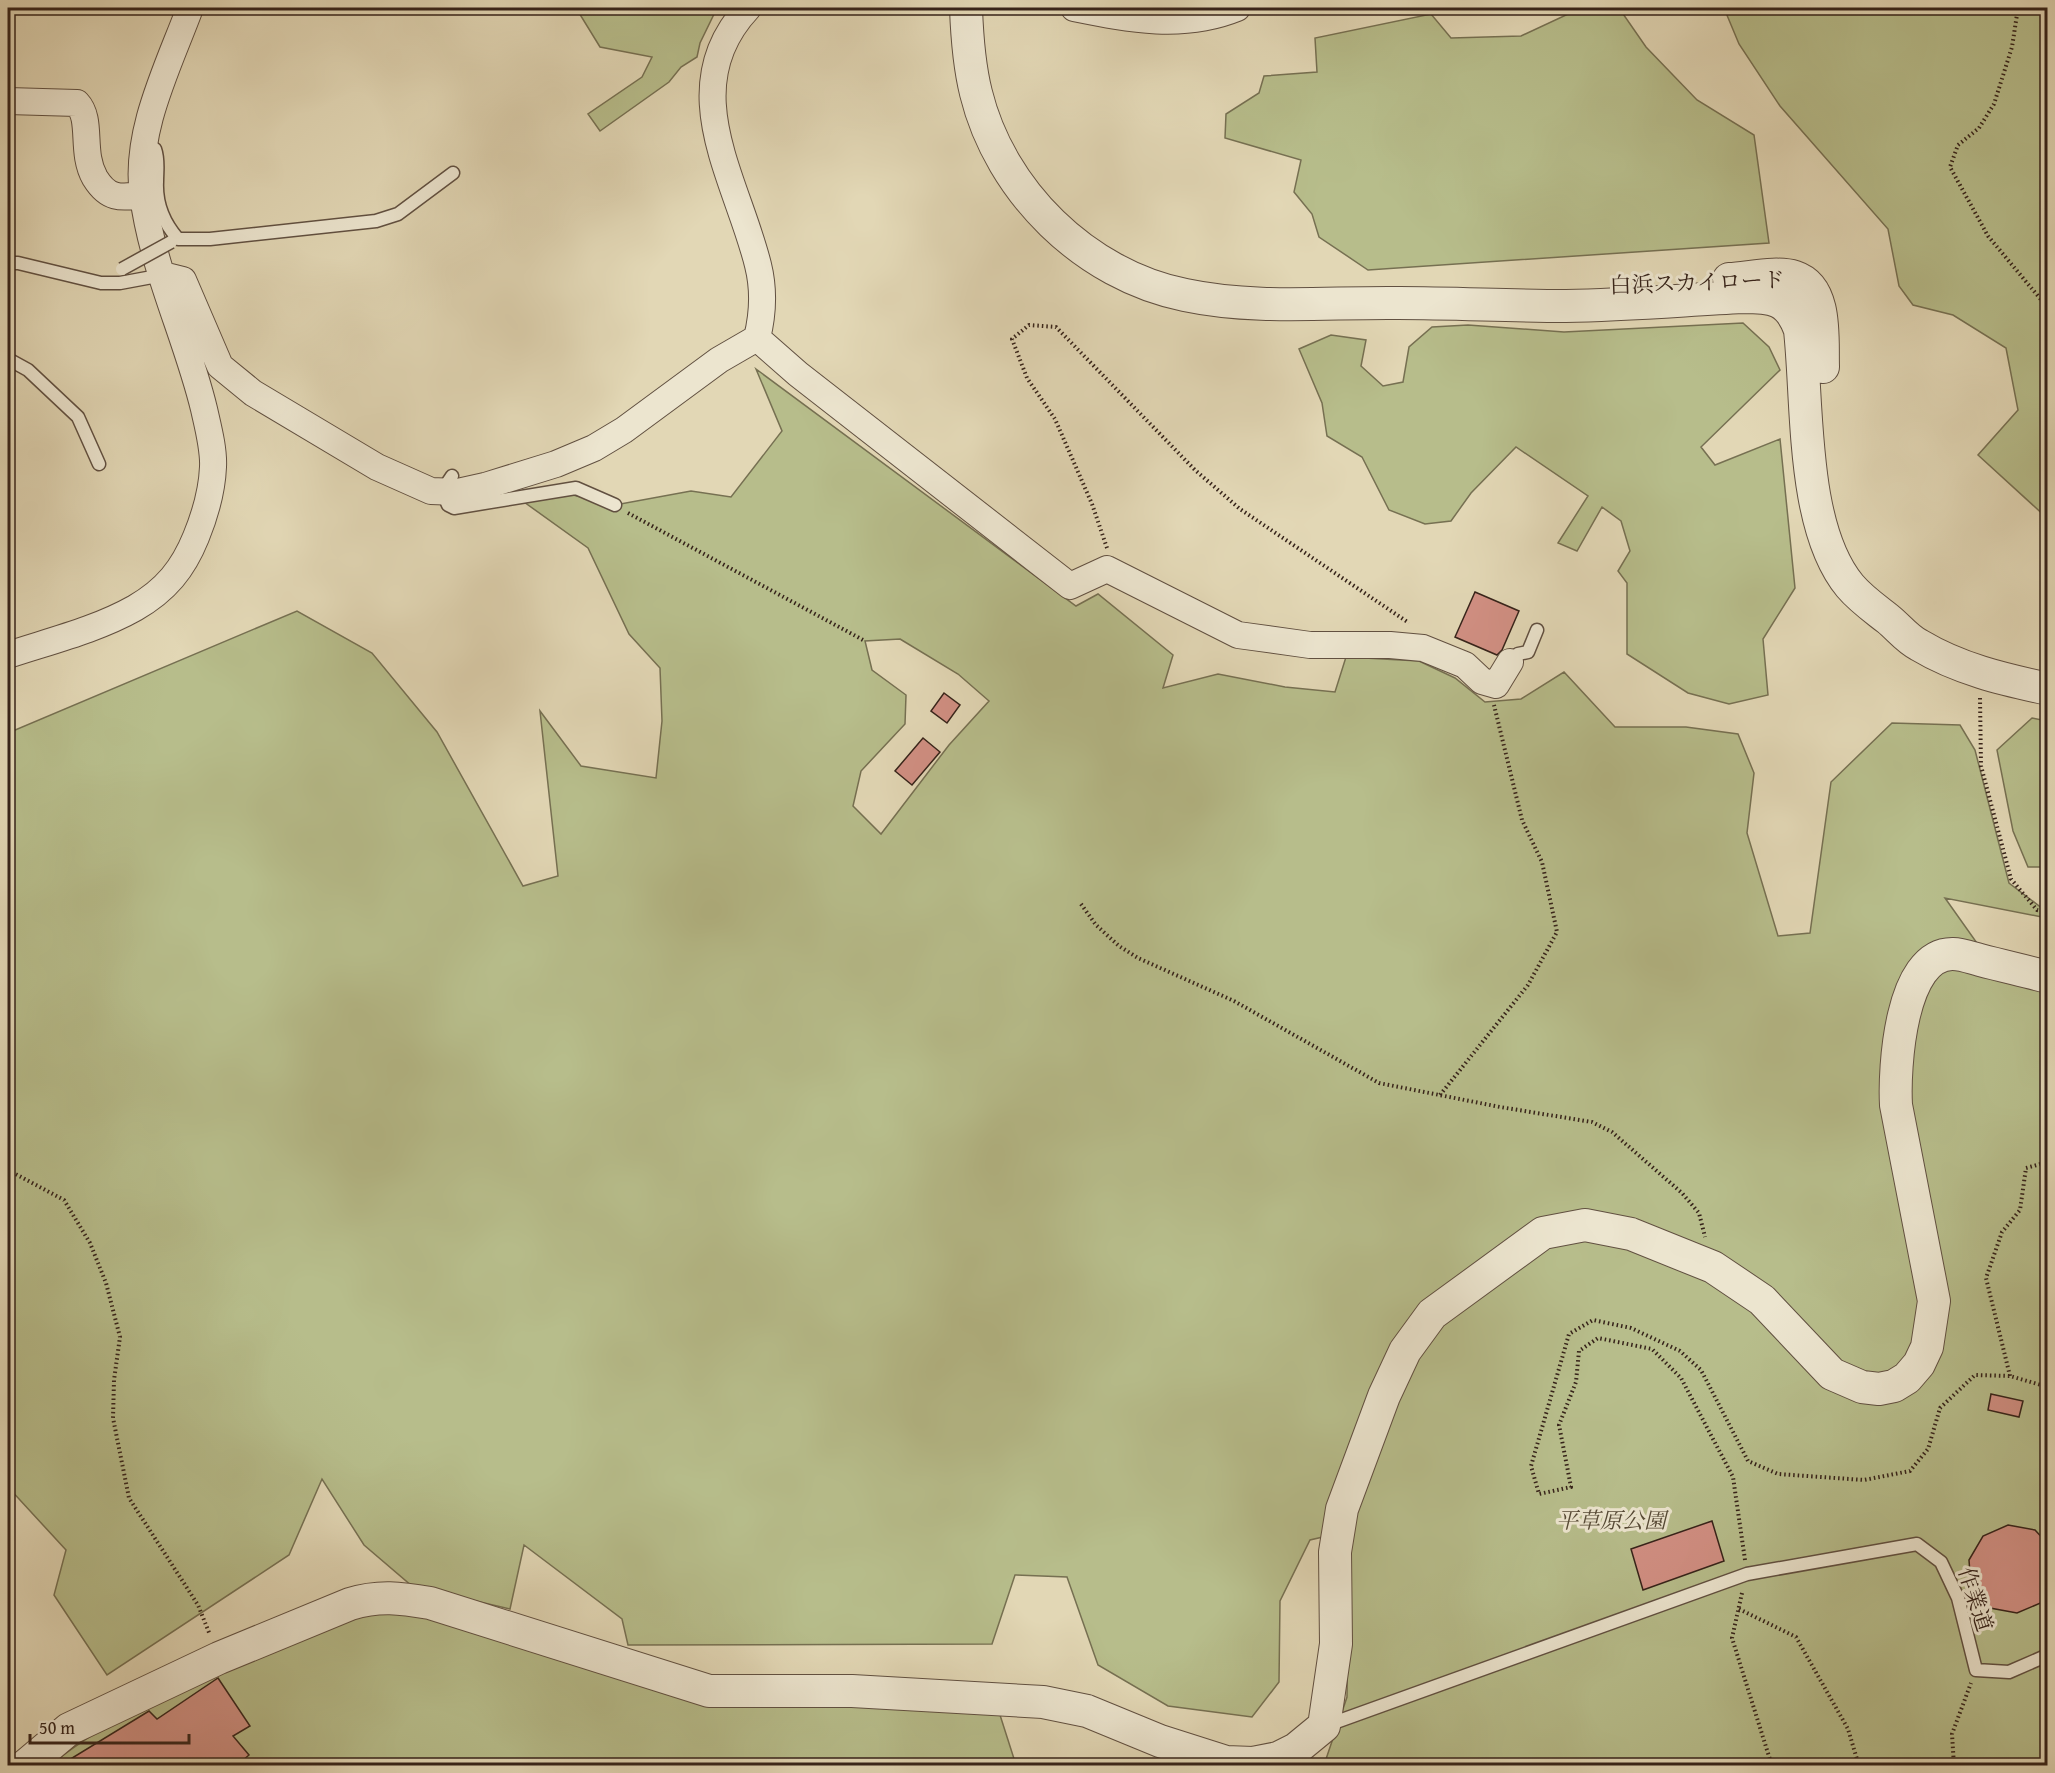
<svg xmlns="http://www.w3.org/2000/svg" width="2055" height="1773" font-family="'Gentium Book Plus','Noto Serif JP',serif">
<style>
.green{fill:#b7bd8b;stroke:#767052;stroke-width:1.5;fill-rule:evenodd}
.building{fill:#d29084;stroke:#36231a;stroke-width:1.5}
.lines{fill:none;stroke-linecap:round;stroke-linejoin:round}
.service-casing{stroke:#615041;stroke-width:15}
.minor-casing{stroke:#615041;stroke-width:28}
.tertiary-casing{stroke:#615041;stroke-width:34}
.path{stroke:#36231a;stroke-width:4;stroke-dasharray:1.5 3;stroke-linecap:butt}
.service{stroke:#ece5cf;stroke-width:12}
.minor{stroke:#ece5cf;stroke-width:26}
.tertiary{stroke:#ece5cf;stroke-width:32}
.service-bridge-casing{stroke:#615041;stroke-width:15;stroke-linecap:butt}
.service-bridge{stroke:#ece5cf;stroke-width:12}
.labels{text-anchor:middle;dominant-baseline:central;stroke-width:6;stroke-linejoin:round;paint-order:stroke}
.street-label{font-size:22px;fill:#36231a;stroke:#ece5cf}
.park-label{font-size:22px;font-style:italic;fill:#564a36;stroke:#ece5cf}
</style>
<rect width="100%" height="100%" fill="#e2d7b5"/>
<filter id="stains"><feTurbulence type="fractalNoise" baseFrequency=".00333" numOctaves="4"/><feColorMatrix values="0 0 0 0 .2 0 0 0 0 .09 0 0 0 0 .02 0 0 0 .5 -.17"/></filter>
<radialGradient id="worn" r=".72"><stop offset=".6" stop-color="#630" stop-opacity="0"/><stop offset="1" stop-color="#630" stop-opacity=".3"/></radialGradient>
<path class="green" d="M576 8H717L700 43 697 57 681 67 669 82 600 131 588 114 642 77 652 57 600 47Z
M1581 8H1619L1646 47 1697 100 1754 135 1769 243 1368 270 1319 237 1312 214 1294 192 1301 160 1225 138 1226 114 1259 93 1264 76 1317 72 1315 38 1431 14 1451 38 1521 36Z
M1724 8H2047V518L1978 455 2018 410 2006 348 1953 315 1913 305 1899 286 1888 229 1780 106 1739 44Z
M1743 323 1769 347 1780 370 1701 447 1715 465 1780 439 1795 588 1763 639 1768 695 1729 704 1688 693 1627 654V583L1618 571 1630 551 1621 521 1602 507 1577 551 1558 543 1588 496 1516 447 1471 493 1451 521 1425 524 1389 510 1362 457 1327 436 1322 403 1299 349 1331 335 1366 340 1361 366 1383 386 1403 382 1409 347 1432 327 1468 325 1564 332Z
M756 369 1076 606 1098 594 1173 655 1163 688 1218 674 1285 687 1335 692 1346 657 1419 661 1455 678 1485 702 1521 699 1564 672 1615 727H1686L1738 734 1754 773 1747 833 1778 936 1810 933 1831 782 1892 723 1960 725 1975 750 2009 883 2047 912V918L1945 898 1991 963 2047 985V1765H1324L1347 1697 1349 1531 1310 1540 1280 1601 1279 1682 1252 1717 1168 1706 1098 1665 1067 1577 1015 1575 992 1644 628 1645 622 1619 524 1545 510 1609 412 1586 364 1545 322 1479 289 1555 107 1675 54 1595 66 1550 8 1487V733L297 611 372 653 437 732 523 886 558 876 540 711 581 766 656 778 662 721 660 668 629 634 588 548 517 497 552 490 615 505 691 491 731 497 782 431ZM900 639 958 674 989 701 949 745 881 834 853 806 861 771 905 724 906 695 872 670 865 641Z
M2032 718 2047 721V867H2028L2013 831 1997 750Z
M360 1612H421L686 1695 1000 1715 1016 1765 49 1766C139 1694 254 1657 360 1612Z"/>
<path class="building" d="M1475 592 1519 611 1502 650 1497 655 1455 637Z
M944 693 960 705 947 723 931 711Z
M923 738 940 752 912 785 895 771Z
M1991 1394 2023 1401 2019 1417 1988 1410Z
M1712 1521 1724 1561 1643 1590 1631 1549Z
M2008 1525 2035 1530 2048 1544V1593L2043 1602 2017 1613 1990 1608 1971 1587 1969 1560 1983 1536Z
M218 1678 250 1726 233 1736 249 1755 242 1761V1766H59L149 1711 157 1719Z"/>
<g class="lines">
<defs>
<path id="service" d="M144 144 155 149C159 160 157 170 157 182 156 203 164 223 178 239H210L376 221 398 214 453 173
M8 263H18L101 283H120L163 275
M8 359 28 370 78 417 99 464
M452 476 442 491 448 505 454 508 576 488 615 505
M1510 662 1518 654 1528 652 1537 630
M1325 1726 1747 1574 1917 1544 1941 1562 1958 1598 1976 1670 2009 1672 2048 1655"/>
<path id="minor" d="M1074 8C1129 19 1183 30 1237 8
M8 101 77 103C93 120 80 152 95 178 108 199 119 198 143 195
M163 275 183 280 220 366 253 393 377 467 431 491 458 492 485 486 556 464 594 448 624 430 719 360 757 338C763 314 764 289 758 265 737 179 673 88 748 8
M757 338 798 374 1070 586 1107 569 1238 635 1310 645H1390L1423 648 1465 665 1482 681 1496 685 1510 662
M8 655C50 641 96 630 135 608 166 590 183 569 196 537 205 515 212 491 213 467 214 449 208 427 204 409 187 338 152 268 143 195 134 132 169 65 190 8"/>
<path id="tertiary" d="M966 8C967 36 969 65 976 93 1000 191 1085 275 1185 295 1256 310 1327 302 1399 303 1455 303 1510 306 1566 306 1625 305 1684 300 1743 297 1773 297 1789 299 1800 330 1808 404 1801 527 1850 586 1861 599 1874 608 1888 619 1898 627 1907 639 1919 645 1959 669 2002 679 2048 689
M1729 279C1749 278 1776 271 1795 277 1828 288 1822 340 1823 367
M25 1766 69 1729 219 1658 350 1604C379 1595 401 1598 430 1603L709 1691H852L1043 1702 1087 1711 1160 1741 1226 1762 1253 1763 1278 1758 1296 1749 1324 1726 1336 1644 1335 1552 1342 1509 1384 1396 1405 1351 1432 1314 1543 1233 1585 1225 1631 1234 1713 1267 1762 1300 1832 1374 1862 1387 1879 1389 1894 1386 1907 1378 1919 1364 1927 1347 1934 1301 1896 1105C1894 1069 1900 953 1953 954 1962 954 1972 958 1980 960 2003 966 2025 971 2048 977"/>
</defs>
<use href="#service" class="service-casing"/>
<use href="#minor" class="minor-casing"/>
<use href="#tertiary" class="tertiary-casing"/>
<path class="path" d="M2018 8 2012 47 1994 104 1979 128 1958 145 1950 167 1988 236 2048 308
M628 513 865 641
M1107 548 1092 504 1055 419 1027 378 1012 339 1029 325 1056 327 1195 470 1240 509 1409 623
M1980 698 1981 766 2011 879 2037 910 2048 912
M1081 904 1096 925 1119 946 1138 958 1234 1001 1379 1083 1500 1107 1592 1122 1612 1132 1682 1193 1699 1213 1705 1237
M1440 1095 1528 985 1557 932 1542 862 1522 820 1494 705
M8 1170 64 1200 90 1243 106 1283 120 1337 114 1380 113 1418 129 1498 198 1605 210 1635
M2010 1376 1986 1278 2002 1232 2020 1210 2026 1168 2048 1162
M1745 1560 1733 1477 1681 1378 1652 1349 1598 1338 1579 1351 1576 1382 1559 1425 1571 1487 1539 1494 1531 1466 1569 1334 1593 1320 1631 1328 1680 1351 1701 1370 1748 1461 1778 1474 1864 1480 1910 1471 1928 1449 1940 1408 1975 1375 2010 1376 2048 1387
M1742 1593 1732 1638 1772 1766
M1739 1609 1796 1637 1848 1729 1859 1766
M1954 1766 1952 1734 1971 1683"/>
<use href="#service" class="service"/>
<use href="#minor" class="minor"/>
<use href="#tertiary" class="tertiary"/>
<defs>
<path id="service-bridge" d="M122 269 171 242"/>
</defs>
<use href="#service-bridge" class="service-bridge-casing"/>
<use href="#service-bridge" class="service-bridge"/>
</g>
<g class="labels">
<g class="street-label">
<text transform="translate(1697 282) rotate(-2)">白浜スカイロード</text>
<text transform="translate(1976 1599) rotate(72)">作業道</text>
</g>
<g class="park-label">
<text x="1611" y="1520">平草原公園</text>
</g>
</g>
<rect width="2055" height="1773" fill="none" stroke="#e2d7b5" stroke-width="30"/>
<rect x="9" y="9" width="2037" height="1755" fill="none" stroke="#36231a" stroke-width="3"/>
<rect x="15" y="15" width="2025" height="1743" fill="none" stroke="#36231a" stroke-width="1.5"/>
<path d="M30 1734v9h159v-9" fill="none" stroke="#36231a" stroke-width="3"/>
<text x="39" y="1734" font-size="18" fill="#36231a" stroke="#ece5cf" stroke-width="4.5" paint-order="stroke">50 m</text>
<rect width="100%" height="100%" filter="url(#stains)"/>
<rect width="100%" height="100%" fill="url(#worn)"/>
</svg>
